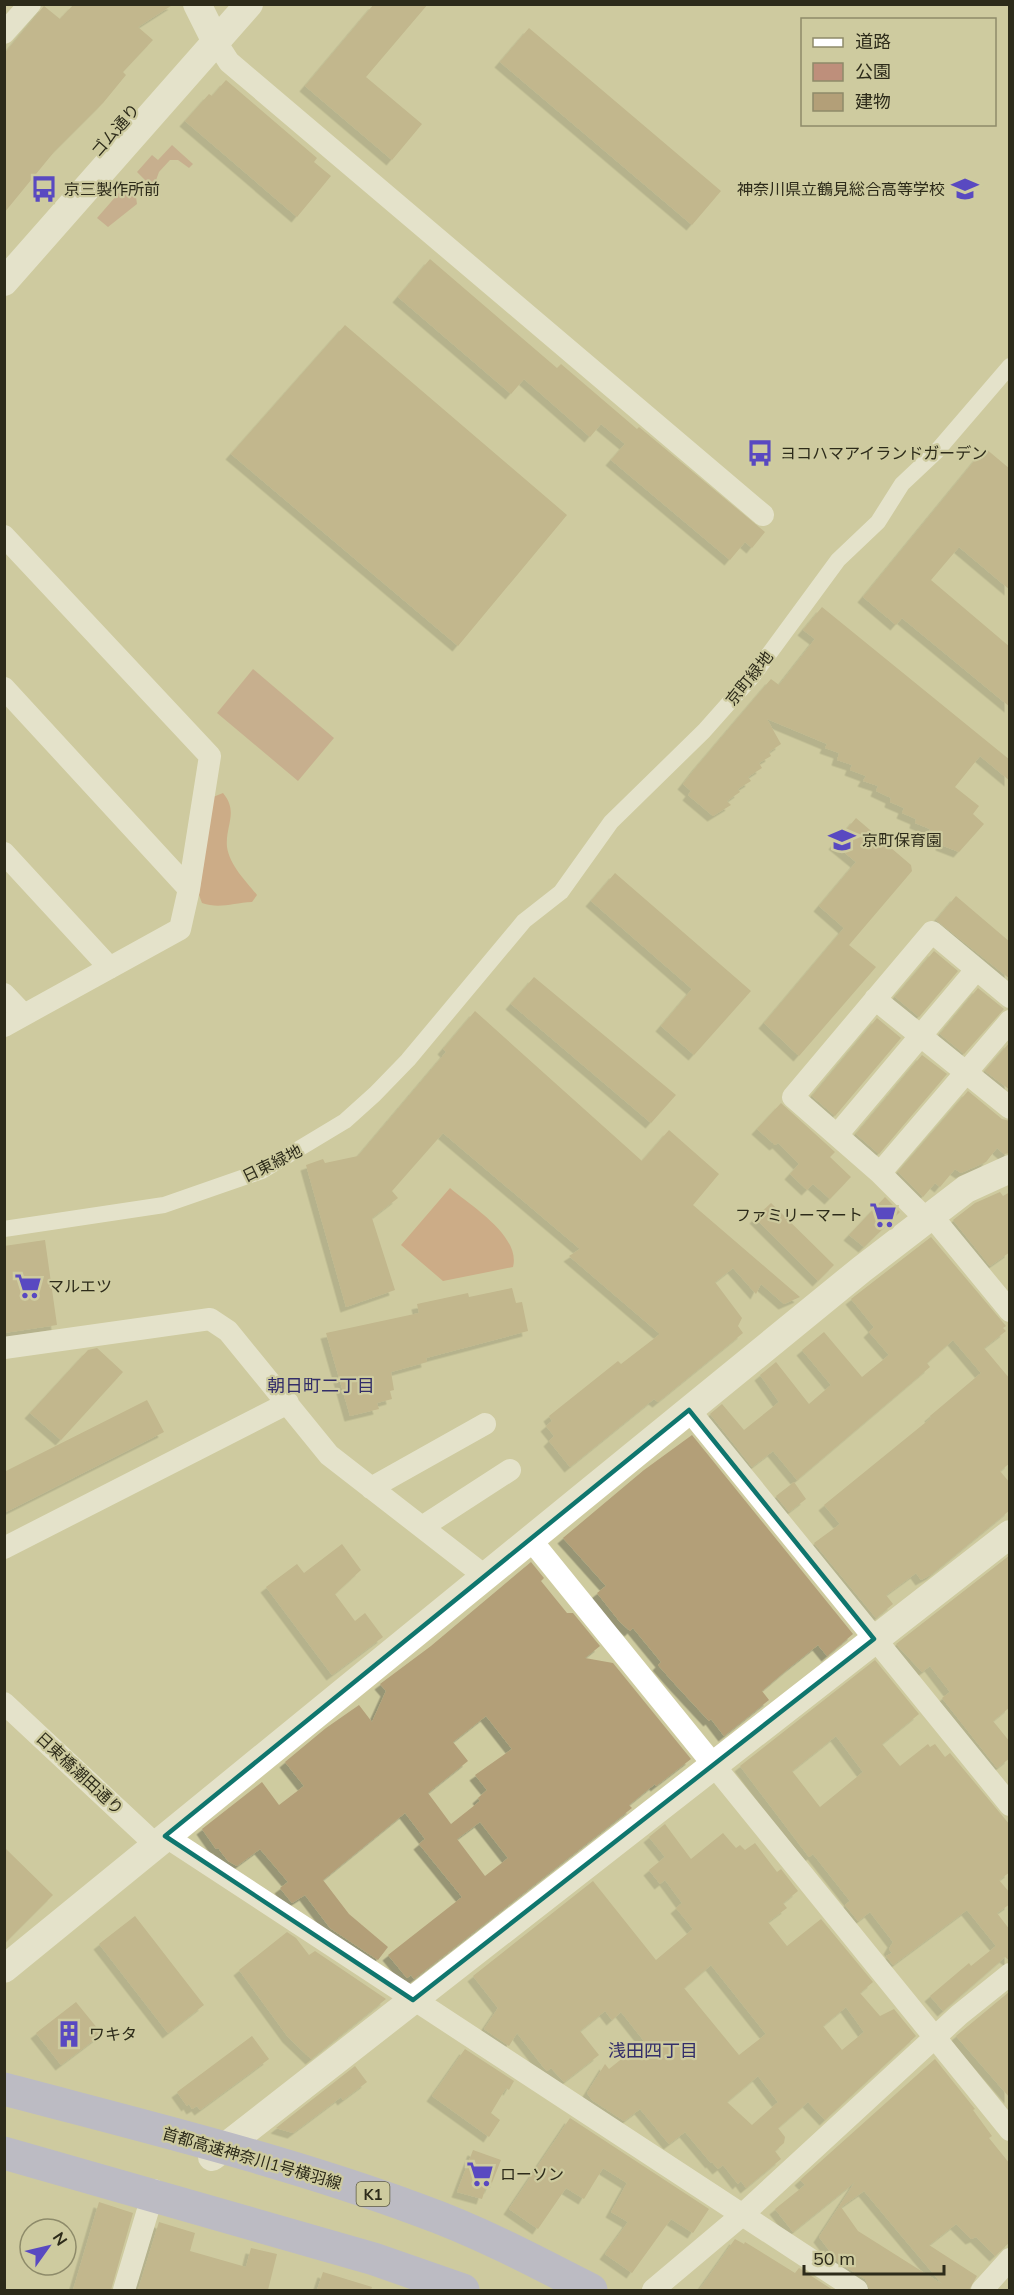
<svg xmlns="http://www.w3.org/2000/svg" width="1014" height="2295" font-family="Mulish,'Noto Sans JP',sans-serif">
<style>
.green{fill:#be8f7b}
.forest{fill:#cb876a}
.building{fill:#b39f78;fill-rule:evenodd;filter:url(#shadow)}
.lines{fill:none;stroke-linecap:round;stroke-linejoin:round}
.pedestrian{stroke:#fff;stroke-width:16}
.minor{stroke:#fff;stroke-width:22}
.tertiary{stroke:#fff;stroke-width:28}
.motorway{stroke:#a7a8ef;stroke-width:33}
.marked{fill:none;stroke:#0f766e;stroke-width:4.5;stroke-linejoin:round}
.labels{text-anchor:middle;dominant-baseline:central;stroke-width:4.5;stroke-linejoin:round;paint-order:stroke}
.shield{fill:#cecb9f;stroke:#5d5b42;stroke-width:1.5}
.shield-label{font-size:15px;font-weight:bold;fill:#2d2b1a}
.street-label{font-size:16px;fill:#2d2b1a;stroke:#cecb9f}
.poi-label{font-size:16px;fill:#2d2b1a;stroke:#cecb9f;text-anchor:start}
.neighbourhood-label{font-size:18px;fill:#332e69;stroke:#cecb9f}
</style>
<defs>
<filter id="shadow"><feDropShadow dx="-5.5" dy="5.5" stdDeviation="0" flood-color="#0004"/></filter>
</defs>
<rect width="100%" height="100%" fill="#cecb9f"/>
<path class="green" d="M172 145 193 164 189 168 178 160H170L159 172 155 183H148L137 172 152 155 158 160Z
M124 187 136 197 137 204 108 227 97 218Z
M253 669 334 738 298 781 217 713Z"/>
<path class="forest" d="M223 793C239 812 225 826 227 847 230 866 246 881 257 895L252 902C233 903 219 909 202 903L199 895 213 797Z
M450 1188C471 1206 521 1236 513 1267L443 1281 401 1245Z"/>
<path class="building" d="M74 4H174L138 27 153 40 123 72 126 75 103 103 54 152 4 213V54L44 6 60 19Z
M374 4H428L366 77 422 124 392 160 305 86Z
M529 28 721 191 692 225 500 62Z
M226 80 317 158 314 162 331 176 297 217 185 121 209 94 212 96Z
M430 259 557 368 561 364 637 429 639 427 765 532 752 548 745 542 730 560 611 460 625 444 601 424 590 437 524 379 511 394 398 297Z
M345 325 567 515 458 646 231 454Z
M985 448 1010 469V590L959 547 931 580 1010 647V707L902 618 896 625 863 597Z
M822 607 1010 760V781L980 756 955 787 979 806 973 814 984 824 959 852 941 845 942 841 928 834 930 829 915 823 916 819 902 813 904 808 890 802 891 798 876 791 878 786 863 781 866 776 850 770 852 765 837 760 839 753 825 748 827 744 767 719 781 744 769 752 771 756 759 763 762 768 748 777 751 781 738 789 740 792 727 801 731 805 713 816 688 795 691 791 683 784 697 766 771 679 779 685 815 639 803 630Z
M856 818 911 865 912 871 849 945 876 967 799 1056 764 1023 844 928 819 906 856 862 834 844Z
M615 873 751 991 694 1055 661 1026 692 989 591 901Z
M956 896 1010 942V979L936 920Z
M934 951 958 971 919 1017 895 997Z
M534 977 676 1095 651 1123 511 1004Z
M978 988 1004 1009 964 1054 940 1034Z
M475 1011 642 1161 669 1130 719 1174 693 1205 800 1297 784 1304 761 1284 756 1294 733 1268 715 1282 742 1318 738 1326 743 1333 658 1402 654 1399 570 1467 549 1441 554 1436 546 1426 552 1421 549 1416 618 1361 621 1364 660 1334 569 1256 580 1249 443 1133 392 1191 398 1198 372 1218 395 1290 346 1307 306 1165 323 1159 325 1163 358 1156 446 1052 443 1049Z
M877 1018 901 1038 835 1116 812 1096Z
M1010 1042V1090L985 1071Z
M922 1055 947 1074 879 1154 856 1134Z
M968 1091 1002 1119 1010 1121V1153L1004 1154 997 1148 986 1162 961 1173 955 1169 940 1187 935 1183 923 1197 898 1172Z
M781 1103 835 1152 830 1157 851 1177 830 1199 813 1184 807 1190 790 1174 799 1164 778 1143 775 1145 757 1129Z
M1000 1192 1003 1196 1010 1192V1252L990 1266 953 1220 975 1203Z
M885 1197 900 1212 864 1247 849 1235Z
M771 1203 834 1265 818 1281 755 1218Z
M931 1237 1006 1326 1003 1328 1006 1331 984 1348 1010 1379V1463L1000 1471 1010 1483V1510L932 1574 921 1580 916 1573 886 1595 893 1604 876 1618 814 1543 840 1524 824 1505 931 1418 930 1416 981 1373 953 1340 927 1363 930 1367 797 1480 773 1451 752 1467 710 1414 722 1404 744 1430 779 1402 760 1375 776 1362 809 1404 831 1385 802 1350 824 1332 862 1377 889 1355 869 1332 874 1327 851 1299Z
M45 1240 57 1325 4 1333V1246Z
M512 1288 516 1303 522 1302 528 1331 426 1358 427 1362 391 1372 394 1390 390 1391 392 1399 377 1403 379 1409 350 1416 326 1333 419 1313 417 1304 468 1293 469 1297Z
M97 1348 123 1372 61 1440 30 1413 88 1350Z
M147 1400 164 1432 4 1513V1472Z
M692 1435 853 1634 827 1656 818 1645 789 1668 762 1691 769 1700 724 1736 711 1719 709 1721 672 1681 658 1665 661 1662 633 1628 630 1631 620 1622 597 1593 606 1586 563 1538 644 1470Z
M794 1482 806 1499 789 1512 776 1496Z
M342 1544 361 1570 335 1594 355 1621 365 1613 383 1637 332 1675 266 1587 297 1564 304 1573Z
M1010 1555V1707L993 1721 1010 1742V1758L997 1768 942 1698 950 1692 930 1666 922 1672 896 1644Z
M531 1562 544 1578 541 1581 567 1613H573L600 1646 585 1658 613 1663 691 1759 656 1786 655 1784 629 1805 632 1808 414 1979 411 1975 407 1978 388 1955 462 1897 419 1844 425 1839 405 1813 323 1880 349 1914 388 1947 378 1960 330 1928 305 1895 292 1903 280 1888 288 1882 260 1849 237 1866 228 1861 218 1848 216 1849 202 1829 262 1782 279 1805 304 1786 285 1762 326 1728 359 1705 372 1722 386 1691 380 1684 431 1646ZM486 1716 512 1749 475 1775 487 1790 478 1798 480 1801 451 1824 428 1793 468 1761 453 1742ZM480 1822 508 1858 485 1876 457 1839Z
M875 1660 919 1714 882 1744 900 1766 928 1744 930 1747 935 1744 945 1757 950 1753 1010 1825V1872L999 1880 1010 1893V1904L997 1913 1010 1930V1961L1005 1957 943 2011 930 1996 969 1963 971 1966 996 1946 967 1910 893 1965 886 1956 892 1953 889 1949 893 1942 870 1912 858 1921 845 1905 850 1901 813 1854 809 1857 740 1766ZM836 1736 863 1772 820 1807 792 1771Z
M665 1824 691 1859 723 1833 736 1848 740 1845 745 1850 755 1843 777 1872 781 1869 798 1891 783 1903 787 1908 768 1922 787 1946 821 1919 873 1982 860 1993 880 2016 894 2009 916 2036 825 2120 808 2102 778 2128 785 2137 784 2143 775 2151 781 2159 746 2188 741 2181 738 2184 723 2165 718 2169 712 2162 711 2163 685 2132 669 2144 640 2109 624 2121 592 2100 587 2093 605 2064 609 2069 644 2041 621 2012 612 2020 605 2011 580 2031 599 2055 564 2082 551 2068 547 2071 544 2068 517 2033 509 2046 484 2029 498 2008 473 1976 593 1881 656 1960 693 1929 676 1908 682 1903 665 1880 660 1884 649 1870 665 1857 649 1837ZM711 1965 766 2034 739 2055 684 1988ZM846 2007 864 2032 842 2050 823 2026ZM758 2076 778 2102 752 2125 727 2102Z
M4 1847 53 1895 4 1944Z
M135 1916 204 2005 168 2033 99 1944Z
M287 1932 296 1938 309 1955 315 1951 386 1999 311 2059 288 2037 239 1970Z
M1009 1992H1010V2098L956 2036Z
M76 2002 102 2034 61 2065 36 2033Z
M252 2036 269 2059 200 2110 197 2106 192 2109 189 2104 187 2106 177 2092Z
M465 2049 514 2081 509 2090 506 2088 491 2113 500 2120 489 2137 432 2096Z
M935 2059 975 2109 973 2110 992 2136 989 2138 1010 2164V2242L995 2256 976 2237 971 2239 956 2224 929 2245 977 2276 969 2290H870L865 2279 838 2262 819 2237 855 2182 793 2232 775 2209 805 2185 800 2180ZM864 2191 894 2227 942 2284 858 2231 841 2207Z
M355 2066 367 2082 343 2100 341 2097 293 2133 276 2128Z
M570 2118 709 2209 693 2233 671 2219 632 2273 605 2254 628 2222 611 2212 627 2183 603 2168 584 2199 566 2188 538 2229 509 2209Z
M473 2150 501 2160 490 2188 486 2187 482 2199 457 2192Z
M99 2202 133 2213 111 2290H73Z
M159 2222 195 2233 190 2251 246 2267 251 2248 277 2254 268 2290H138Z
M735 2239 744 2244 745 2242 795 2273 799 2268 833 2290H699Z
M323 2272 372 2287 371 2290H317Z"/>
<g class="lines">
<path class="pedestrian" d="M4 1229 164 1205 262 1171 345 1121 375 1094 408 1060 524 921 561 892 611 822 704 731 752 677 838 560 878 522 902 484 936 452 1010 366"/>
<path class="minor" d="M4 33 30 4
M216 42 229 62 763 515
M4 536 210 756 189 889 180 929 4 1026
M4 688 189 889
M4 853 110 968
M4 994 24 1015
M875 999 1010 1108
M837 1135 976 970
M880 1173 1010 1021
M931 1215 1010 1311
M926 1219 880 1173 793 1097 932 932 1010 997
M4 1348 210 1319 228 1331 329 1455 486 1577
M689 1410 1010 1805
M371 1488 485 1424
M422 1527 510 1470
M531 1540 1010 2130
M4 1548 288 1403
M4 1703 155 1844
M165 1836 857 2290
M124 2290 154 2190
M653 2290 742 2215 959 2015 1010 1974
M982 2290 1010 2259"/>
<path class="tertiary" d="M197 4 216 42
M4 282 249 4
M4 1969 862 1269 966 1189 1010 1169
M212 2157 1010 1534"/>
<path class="motorway" d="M4 2089C143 2126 284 2160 419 2210 478 2231 535 2261 591 2290
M4 2153 374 2259 463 2290"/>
</g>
<path d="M0 0H1014V2295H0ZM689 1410 874 1639 413 2000 165 1836Z" fill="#cecb9f" fill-opacity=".55" fill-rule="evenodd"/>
<path class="marked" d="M689 1410 874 1639 413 2000 165 1836Z"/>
<defs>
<symbol id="bus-bare" viewBox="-9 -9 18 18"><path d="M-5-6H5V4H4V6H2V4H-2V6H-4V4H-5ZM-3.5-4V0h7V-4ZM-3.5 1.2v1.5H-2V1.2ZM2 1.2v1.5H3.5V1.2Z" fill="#5949c1" stroke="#cecb9f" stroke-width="2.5" paint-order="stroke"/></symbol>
<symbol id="school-bare" viewBox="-9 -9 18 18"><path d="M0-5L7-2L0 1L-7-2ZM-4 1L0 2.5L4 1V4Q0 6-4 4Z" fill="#5949c1" stroke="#cecb9f" stroke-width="2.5" paint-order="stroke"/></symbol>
<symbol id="supermarket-bare" viewBox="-9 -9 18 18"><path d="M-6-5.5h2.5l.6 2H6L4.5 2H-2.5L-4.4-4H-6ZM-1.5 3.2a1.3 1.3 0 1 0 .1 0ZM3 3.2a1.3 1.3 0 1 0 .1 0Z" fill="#5949c1" stroke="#cecb9f" stroke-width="2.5" paint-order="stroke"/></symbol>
<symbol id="building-bare" viewBox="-9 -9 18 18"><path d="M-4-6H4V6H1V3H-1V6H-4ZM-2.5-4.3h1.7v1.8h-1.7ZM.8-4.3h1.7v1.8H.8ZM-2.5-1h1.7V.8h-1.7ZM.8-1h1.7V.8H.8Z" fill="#5949c1" stroke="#cecb9f" stroke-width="2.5" paint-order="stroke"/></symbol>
</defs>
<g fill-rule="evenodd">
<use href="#bus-bare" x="25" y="170" width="38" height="38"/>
<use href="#school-bare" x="946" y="170" width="38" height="38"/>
<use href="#bus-bare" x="741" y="434" width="38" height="38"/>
<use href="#school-bare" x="823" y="821" width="38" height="38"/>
<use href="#supermarket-bare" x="864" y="1196" width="38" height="38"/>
<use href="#supermarket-bare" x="9" y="1267" width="38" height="38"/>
<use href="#building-bare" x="50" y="2015" width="38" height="38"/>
<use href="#supermarket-bare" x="461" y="2155" width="38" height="38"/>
</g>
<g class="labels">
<rect class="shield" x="356.5" y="2182" width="33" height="24" rx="4.5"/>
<g class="shield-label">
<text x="373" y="2194">K1</text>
</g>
<g class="street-label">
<text transform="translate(115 130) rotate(-49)">ゴム通り</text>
<text transform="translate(749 678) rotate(-51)">京町緑地</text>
<text transform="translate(272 1163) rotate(-26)">日東緑地</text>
<text transform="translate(80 1773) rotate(43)">日東橋潮田通り</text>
<text transform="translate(252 2158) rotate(16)">首都高速神奈川1号横羽線</text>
</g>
<g class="poi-label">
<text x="64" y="189">京三製作所前</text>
<text x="945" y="189" text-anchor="end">神奈川県立鶴見総合高等学校</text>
<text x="780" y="453">ヨコハマアイランドガーデン</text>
<text x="862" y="840">京町保育園</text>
<text x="863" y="1215" text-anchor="end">ファミリーマート</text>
<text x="48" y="1286">マルエツ</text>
<text x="89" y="2034">ワキタ</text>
<text x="500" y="2174">ローソン</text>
</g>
<g class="neighbourhood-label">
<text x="321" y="1385">朝日町二丁目</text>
<text x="653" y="2050">浅田四丁目</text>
</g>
</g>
<rect width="1014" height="2295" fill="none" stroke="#2d2b1a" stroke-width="12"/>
<rect x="801" y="18" width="195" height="108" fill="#cecb9f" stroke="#8e8b6a" stroke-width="1.5"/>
<rect x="813" y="38" width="30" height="9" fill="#ffffff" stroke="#8e8b6a" stroke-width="1.5"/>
<text x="855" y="48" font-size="18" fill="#2d2b1a">道路</text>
<rect x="813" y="63" width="30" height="18" fill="#be8f7b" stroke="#8e8b6a" stroke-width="1.5"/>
<text x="855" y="78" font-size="18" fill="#2d2b1a">公園</text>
<rect x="813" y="93" width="30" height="18" fill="#b39f78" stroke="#8e8b6a" stroke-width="1.5"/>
<text x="855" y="108" font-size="18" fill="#2d2b1a">建物</text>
<g transform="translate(48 2247) rotate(56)"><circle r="28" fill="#cecb9f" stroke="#8e8b6a" stroke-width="1.5"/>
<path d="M0-4.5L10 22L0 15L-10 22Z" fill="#5949c1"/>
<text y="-9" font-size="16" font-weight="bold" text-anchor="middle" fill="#2d2b1a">N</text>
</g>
<path d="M804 2265v9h140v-9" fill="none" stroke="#2d2b1a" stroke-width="3"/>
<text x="813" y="2265" font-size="18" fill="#2d2b1a" stroke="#cecb9f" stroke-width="4.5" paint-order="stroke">50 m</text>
</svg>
